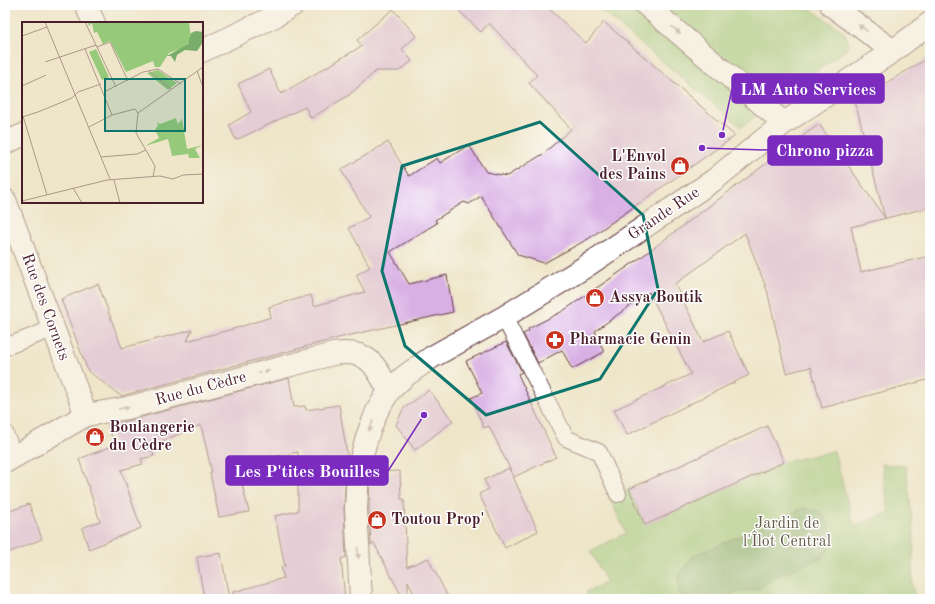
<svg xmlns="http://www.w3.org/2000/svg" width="935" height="604" font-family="'Old Standard TT',serif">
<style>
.green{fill:#97c97a;stroke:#707452}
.forest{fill:#79ad6a;stroke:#62664a}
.building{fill:#d9b0e4}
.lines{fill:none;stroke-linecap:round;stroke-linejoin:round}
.lane-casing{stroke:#633d43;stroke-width:18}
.street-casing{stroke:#633d43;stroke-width:24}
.lane{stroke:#fff;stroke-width:16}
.street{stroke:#fff;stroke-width:22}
.oneway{fill:#ae9aa0}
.marked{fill:none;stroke:#0f766e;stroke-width:3;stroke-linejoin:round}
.labels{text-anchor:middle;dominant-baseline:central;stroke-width:3;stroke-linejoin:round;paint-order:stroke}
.poi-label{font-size:16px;font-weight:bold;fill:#4a1f2b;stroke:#fff;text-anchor:start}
.street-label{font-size:16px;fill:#4a1f2b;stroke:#fff}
.park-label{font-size:16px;fill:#655a47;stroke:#fff}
.inset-road{fill:none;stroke:#ad968a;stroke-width:1}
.view{fill:#0f766e;fill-opacity:0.15;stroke:#0f766e;stroke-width:2}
.inset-edge{fill:none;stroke:#4a1f2b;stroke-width:2}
.leader{fill:none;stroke:#7b2cbf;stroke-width:1.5}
.callout-dot{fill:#7b2cbf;stroke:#fff;stroke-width:1.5}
.callout{fill:#7b2cbf;stroke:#7b2cbf;stroke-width:1.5}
.callout-label{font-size:17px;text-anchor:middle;font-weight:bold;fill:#fff}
</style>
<rect width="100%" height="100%" fill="#fff"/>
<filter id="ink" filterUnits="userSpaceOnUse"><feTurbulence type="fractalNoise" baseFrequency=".025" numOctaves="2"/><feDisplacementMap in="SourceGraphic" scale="8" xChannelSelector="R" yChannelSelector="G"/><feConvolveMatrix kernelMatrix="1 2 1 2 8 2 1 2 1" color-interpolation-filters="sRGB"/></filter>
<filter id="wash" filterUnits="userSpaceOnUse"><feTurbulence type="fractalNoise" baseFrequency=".012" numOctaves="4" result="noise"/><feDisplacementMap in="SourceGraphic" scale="16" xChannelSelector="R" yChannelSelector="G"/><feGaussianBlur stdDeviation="0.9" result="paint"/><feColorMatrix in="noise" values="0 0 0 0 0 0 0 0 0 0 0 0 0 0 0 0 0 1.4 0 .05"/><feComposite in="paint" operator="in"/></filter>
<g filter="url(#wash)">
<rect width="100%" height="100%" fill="#efe6ca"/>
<path class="green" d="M595 5H805L844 32 848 40 847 49 741 127Z
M834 451 854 526 889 513 882 464 906 466 914 537 912 584 915 599H589L586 592 607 582 590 551 626 533 609 497 629 489 645 525 784 462Z"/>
<path class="forest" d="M804 508 821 512 829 525 833 544 823 557 775 577 758 589 741 591 732 594 731 599H684L679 593 678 577 693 556Z"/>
<g id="blocks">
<path class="building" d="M453 5H545L586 43 604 22 735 136 588 239 544 263 518 255 481 196 469 204 464 202 435 220 437 223 390 252 409 284 447 275 453 312 342 337 121 396 88 371 61 299 98 284 122 348 192 330 187 341 233 329 271 317 269 307 311 295 314 306 365 292 356 275 370 267 349 228 369 217 341 170 388 142 409 176 437 158 440 163 469 145 486 172 507 176 543 154 571 129 529 83 537 75 489 23 481 32Z
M393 9 416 36 402 49 412 61 399 71H376L349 95 311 118 305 107 236 140 229 125 251 112 238 84 269 69 281 94 362 46 357 40Z
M930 57V207L851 227 861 272 930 256V379L822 408 811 367 786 373 767 290 745 233 675 284 703 342 728 331 749 375 627 435 614 410 691 374 649 292 595 331 604 352 572 369 562 350 538 363 523 334 529 331 528 329 563 311 636 261 819 124 885 218 855 101Z
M506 342 522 372 518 374 556 457 514 477 489 426 484 428 471 398 482 393 466 361Z
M289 378 294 407 305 406 306 410 339 405 348 460 346 468 344 508 346 557 341 559 345 599H234L233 592 284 578 281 567H285L275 516 298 511V452L237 464 249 512 219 517 210 473H212L201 425 150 446 154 456 141 459 143 464 121 470 141 528 89 549 82 528 100 521 79 459 115 445 108 426Z
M429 390 453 421 415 450 396 425 403 409Z
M767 426 784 462 645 525 629 489Z
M509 468 538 531 505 548 479 494 489 489 484 480Z
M400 471 401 499H404L407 567 428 558 449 599H416L408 581V599H403L374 543 371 545 369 509 370 477 373 472Z
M29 504 42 539 5 554V513Z
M221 553 229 599H204L197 557Z"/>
</g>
</g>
<g filter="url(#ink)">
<use href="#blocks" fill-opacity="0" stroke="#633d43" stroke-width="1"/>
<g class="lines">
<defs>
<path id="lane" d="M504 317 566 438 599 452 618 494
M5 347 52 329
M5 433 14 456"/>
<path id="street" d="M86 5 94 23
M646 5 784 123
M831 5 893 51
M202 51 273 17 293 5
M5 143 23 135
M5 200 86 415
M5 462 86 415 127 408 333 354C367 349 374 362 389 391
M361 599 356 509 358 469 368 434 377 411 389 391 405 376 432 357 504 317 585 267 714 180 784 123 893 51 930 23"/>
</defs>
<use href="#lane" class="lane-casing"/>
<use href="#street" class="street-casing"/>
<use href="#lane" class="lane"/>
<use href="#street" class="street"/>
</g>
<defs><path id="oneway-solid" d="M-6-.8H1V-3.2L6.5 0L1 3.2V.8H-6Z"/></defs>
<g class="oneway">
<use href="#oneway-solid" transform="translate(863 28) rotate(-144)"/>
<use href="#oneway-solid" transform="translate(676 30) rotate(41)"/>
<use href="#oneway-solid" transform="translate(264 372) rotate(-15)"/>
<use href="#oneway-solid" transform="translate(124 408) rotate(-11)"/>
<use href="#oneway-solid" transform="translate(371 426) rotate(112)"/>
<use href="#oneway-solid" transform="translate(358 553) rotate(87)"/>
</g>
</g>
<path d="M0 0H935V604H0ZM540 122 643 215 658 289 600 379 486 415 405 346 382 271 402 166Z" fill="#efe6ca" fill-opacity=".55" fill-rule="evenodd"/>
<path class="marked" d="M540 122 643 215 658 289 600 379 486 415 405 346 382 271 402 166Z"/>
<defs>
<symbol id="shop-disc" viewBox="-11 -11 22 22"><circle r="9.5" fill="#c8321e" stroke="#fff"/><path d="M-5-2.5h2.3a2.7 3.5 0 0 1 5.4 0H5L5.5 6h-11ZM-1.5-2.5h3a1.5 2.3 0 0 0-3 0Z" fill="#fff"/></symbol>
<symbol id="pharmacy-disc" viewBox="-11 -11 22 22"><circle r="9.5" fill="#c8321e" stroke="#fff"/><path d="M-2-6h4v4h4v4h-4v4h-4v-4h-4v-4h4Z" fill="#fff"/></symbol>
</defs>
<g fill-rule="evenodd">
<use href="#shop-disc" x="669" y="155" width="22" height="22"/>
<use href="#shop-disc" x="584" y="287" width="22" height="22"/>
<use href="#pharmacy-disc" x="544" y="329" width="22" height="22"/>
<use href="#shop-disc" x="84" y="426" width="22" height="22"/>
<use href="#shop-disc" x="366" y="509" width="22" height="22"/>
</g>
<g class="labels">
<g class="poi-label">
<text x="666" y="157" text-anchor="end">L'Envol<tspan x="666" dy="18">des Pains</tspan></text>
<text x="609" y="298">Assya Boutik</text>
<text x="569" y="340">Pharmacie Genin</text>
<text x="109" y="428">Boulangerie<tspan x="109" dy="18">du Cèdre</tspan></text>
<text x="391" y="520">Toutou Prop'</text>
</g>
<g class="street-label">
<text transform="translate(664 214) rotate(-34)">Grande Rue</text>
<text transform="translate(45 307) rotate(70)">Rue des Cornets</text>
<text transform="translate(201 389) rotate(-15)">Rue du Cèdre</text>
</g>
<g class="park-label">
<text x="787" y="524">Jardin de<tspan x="787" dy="18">l'Îlot Central</tspan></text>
</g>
</g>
<g transform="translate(22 22)">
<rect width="181" height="181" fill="#efe6ca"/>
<path d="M66 0H167L169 17 163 25 147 31 138 45H133L131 39 104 50 88 19 81 22 75 10 72 11 70 1 67 4ZM74 27 87 55 80 58 67 30ZM136 48 155 61 146 68 125 51ZM154 96 156 102 160 97 165 127 181 123 173 127 178 136H167L166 132 150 134 146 117 123 124 137 116 133 108 136 103 135 100 138 102Z" fill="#97c97a"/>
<path d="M174 9 181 10V20L175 29 163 28 155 33 153 40 149 34H145L166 22 169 11Z" fill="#79ad6a"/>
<path class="inset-road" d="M23 0 88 157M63 0 94 65M0 14 25 5M75 25 88 20 106 59M63 27 90 93M23 40 74 23M127 49 150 68M175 49 181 65M0 64 24 53M82 70 121 50 136 47 159 62M116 91 181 45M116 91 114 111 133 144 131 155M1 94 25 173M0 95 16 90 50 76 56 70 79 62M67 105 90 93 113 87 116 91M79 135 115 132 124 128M92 158 98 181M51 166 60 181M0 179 85 158 138 154 151 157 161 153 181 152"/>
<path class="view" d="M83 57H163V109H83Z"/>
<rect width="181" height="181" class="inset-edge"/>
</g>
<path class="leader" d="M722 135L732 89M702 148L768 150M424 415L388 471"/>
<g class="callout-dot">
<circle cx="722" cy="135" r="4"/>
<circle cx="702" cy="148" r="4"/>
<circle cx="424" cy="415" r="4"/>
</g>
<g class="callout">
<rect x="732" y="74" width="152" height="29" rx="4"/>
<rect x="768" y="136" width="114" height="29" rx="4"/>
<rect x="226" y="456" width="162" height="29" rx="4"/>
</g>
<g class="callout-label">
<text x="808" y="95">LM Auto Services</text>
<text x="825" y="156">Chrono pizza</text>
<text x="307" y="477">Les P'tites Bouilles</text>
</g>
<rect width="935" height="604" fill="none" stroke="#fff" stroke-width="20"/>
</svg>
